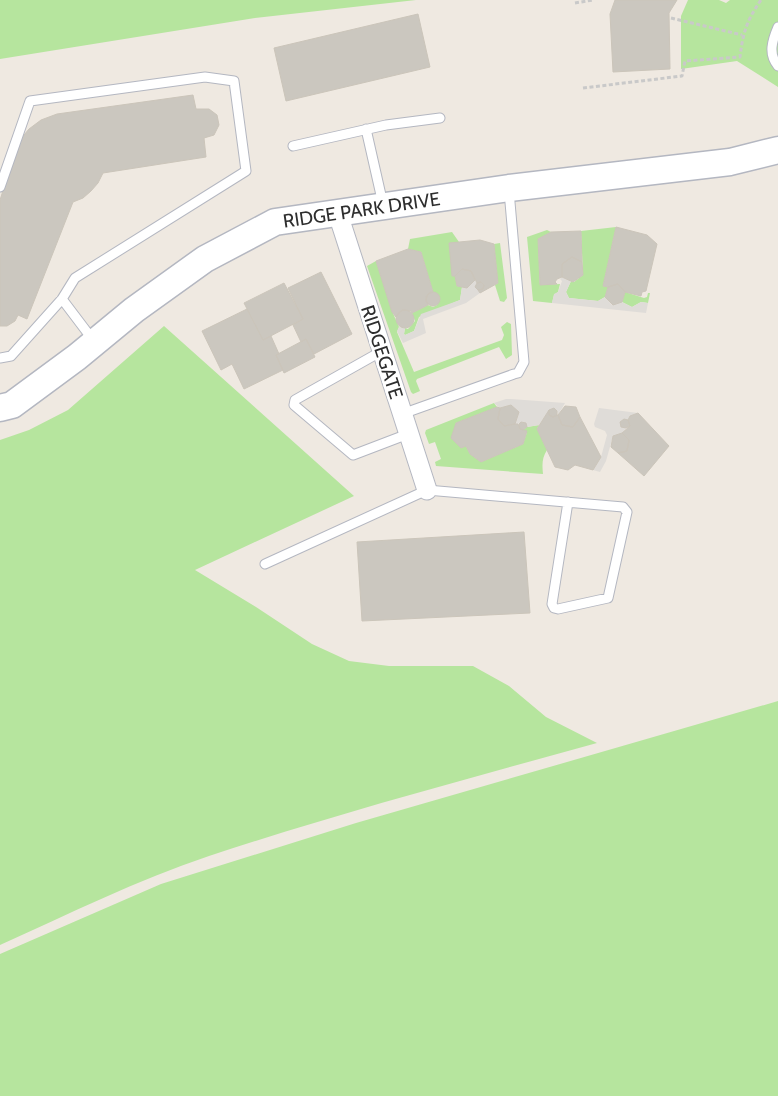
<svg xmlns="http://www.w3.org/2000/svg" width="778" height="1096" font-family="Cabin,sans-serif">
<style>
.green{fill:#b6e59e}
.plaza{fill:#dfdcd8}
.building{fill:#cbc7bf;stroke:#cbc5ba}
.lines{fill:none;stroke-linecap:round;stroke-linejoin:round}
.lane-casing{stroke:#b4b7c1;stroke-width:11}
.street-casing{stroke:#b4b7c1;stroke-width:21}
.secondary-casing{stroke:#b4b7c1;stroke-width:29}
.path{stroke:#c9c9c9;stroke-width:3;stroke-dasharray:4 2.5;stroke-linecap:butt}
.lane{stroke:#fff;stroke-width:9}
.street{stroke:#fff;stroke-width:19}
.secondary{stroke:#fff;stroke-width:26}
.labels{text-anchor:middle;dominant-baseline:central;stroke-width:5;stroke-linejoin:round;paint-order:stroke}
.street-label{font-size:19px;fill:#2e2e2e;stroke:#fff}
</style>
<rect width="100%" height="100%" fill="#efe9e1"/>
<path class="green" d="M0 0H416L255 18 0 59Z
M688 0H719L726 3 730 0H778V87L737 61 681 69V16Z
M616 227 603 286 608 287 605 297 598 301 569 298 566 292 571 281 574 282 583 275 581 231Z
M547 230 551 232 538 239 540 285 560 284 558 292 554 295 552 303 533 301 527 237Z
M452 232 459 242 452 276H455L457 286 462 287 460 300 419 317 414 331 405 335 404 334 405 328 408 329 415 321 412 313 428 305 433 307 437 305 440 298 437 294 433 292 421 252 408 249 410 239Z
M500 243 507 298 504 302 500 301 495 285 498 283 494 244Z
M376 261 392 311 399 327 397 332 414 372 502 340 504 335 501 327 507 322 511 324 512 355 506 359 499 347 417 379 416 381 420 391 413 394 411 392 367 266Z
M625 292 644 298 647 297 648 293H650L648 303 641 302 632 307 622 302Z
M164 326 354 496 195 570 256 607 312 644 349 661 389 666H473L509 686 546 717 597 743C467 779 336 814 209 856 137 880 69 914 0 945V440L29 430 68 410Z
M494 403 497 407 456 423 452 438 461 448 466 446 470 454 481 462 523 444 527 432 523 430 527 427 539 425 537 429 547 450C542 458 542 464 543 474L436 466 435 462 441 459 435 442 429 444 425 433 426 430Z
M778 701V1096H0V954L161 884 356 823Z"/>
<path class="plaza" d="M562 277 571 281 566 292 569 298 598 301 605 297 612 305 622 302 632 307 641 302 648 303 646 313 552 303 554 294 558 292 562 281 560 279Z
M475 280 477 283 476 287 480 293 466 303 423 319 426 333 403 343 397 331 399 327 405 328 404 334 405 335 414 331 421 314 460 300 462 287 467 288Z
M506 399H511L565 403 558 415 557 411 553 408 549 411 539 425 527 427 525 423 522 422 518 424H515L519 412 511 405 500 408 494 403Z
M599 408 638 413 630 416 628 420 624 419 620 422 621 427 626 428 622 433 613 436 606 461 600 472 593 470 601 457 607 435 605 431 595 427 594 424Z"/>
<path class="building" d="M615 0H677L669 13 670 69 613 72 610 14Z
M418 14 430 67 286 101 274 48Z
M193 95 196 109H209L217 115 219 125 214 135 204 138 206 157 103 173 98 183 91 191 83 198 73 202 27 319 18 315 15 321 7 326H0V200L19 141 29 129 41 120 57 114Z
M616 227 647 235 657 244 646 291 642 292 641 296 625 292 618 284 608 287 603 286Z
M581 231 582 262 572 257 562 264V277L557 279 555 282 557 284 540 285 538 239 551 232Z
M480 240 494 244 498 283 480 293 478 290 483 289 484 285 481 282 477 283 471 271 462 269 455 276H452L449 243Z
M408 249 421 252 433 292 428 294 426 300 428 305 412 313 411 311 402 310 396 317 392 312 376 261Z
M572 257 582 262 583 275 573 282 562 277V264Z
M462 269 471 271 475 280 467 288 457 286 455 276Z
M321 272 352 334 314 354 306 339 301 342 293 325 303 319 288 288Z
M481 282 484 285 483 289 478 290 475 287 477 283Z
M284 283 303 319 263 340 244 303Z
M618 284 625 292 622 302 613 305 605 297 608 287Z
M426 299a7 7 0 1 1 14 0a7 7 0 1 1-14 0Z
M247 309 263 340 271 336 279 354 276 355 283 370 244 389 232 364 221 370 202 331Z
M396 319a9 9 0 1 1 18 0a9 9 0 1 1-18 0Z
M306 339 315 357 284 373 276 355Z
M511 405 519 412 515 424 504 426 498 419 500 408Z
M565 406 576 407 580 417 573 427 562 425 558 415Z
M497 407 500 408 498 419 504 426 515 424H518L520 429 527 431 523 444 481 462 470 454 466 446 461 448 451 438 456 423Z
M554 408 557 411V415L553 417 549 415V410Z
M549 410V415L553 417 558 415 562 425 573 427 580 417 601 457 593 470 575 465 568 470 555 467 537 429Z
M638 413 669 446 644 476 618 453 627 451 629 440 622 433 630 426 628 420 630 416Z
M624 419 628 420 630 426 626 428 621 427 620 422Z
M521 422 526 423 527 427 523 430 520 429 519 424Z
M622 433 629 440 627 451 618 453 611 447 613 436Z
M524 532 530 613 362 621 357 542Z"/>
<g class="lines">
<defs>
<path id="lane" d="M778 27C772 41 768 54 778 66
M366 129 383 204
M293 146 386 125 440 118
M0 187 30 101 205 77 234 81 246 171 75 278 62 299 11 356 0 358
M62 299 93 340
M382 351 295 400 294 405 353 455 408 434
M402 414 514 374 518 373 524 362 509 191
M265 564 427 490 623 507 627 512 608 598 558 609 554 608 552 604 568 502"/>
<path id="street" d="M338 214 427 490"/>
<g id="secondary">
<path id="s1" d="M0 408 12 405 77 357 134 310 205 259 275 222 509 188 730 162 778 150"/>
</g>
</defs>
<use href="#lane" class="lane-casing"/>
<use href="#street" class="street-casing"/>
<use href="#secondary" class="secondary-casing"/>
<path class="path" d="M575 3 593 0
M671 18 742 35
M583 88 682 76 685 61 740 57C743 32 747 20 761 0"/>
<use href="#lane" class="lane"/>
<use href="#street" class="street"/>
<use href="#secondary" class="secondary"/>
</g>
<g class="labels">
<g class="street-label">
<text stroke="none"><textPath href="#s1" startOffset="421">RIDGE PARK DRIVE</textPath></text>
<text transform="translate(382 352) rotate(72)">RIDGEGATE</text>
</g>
</g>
</svg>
